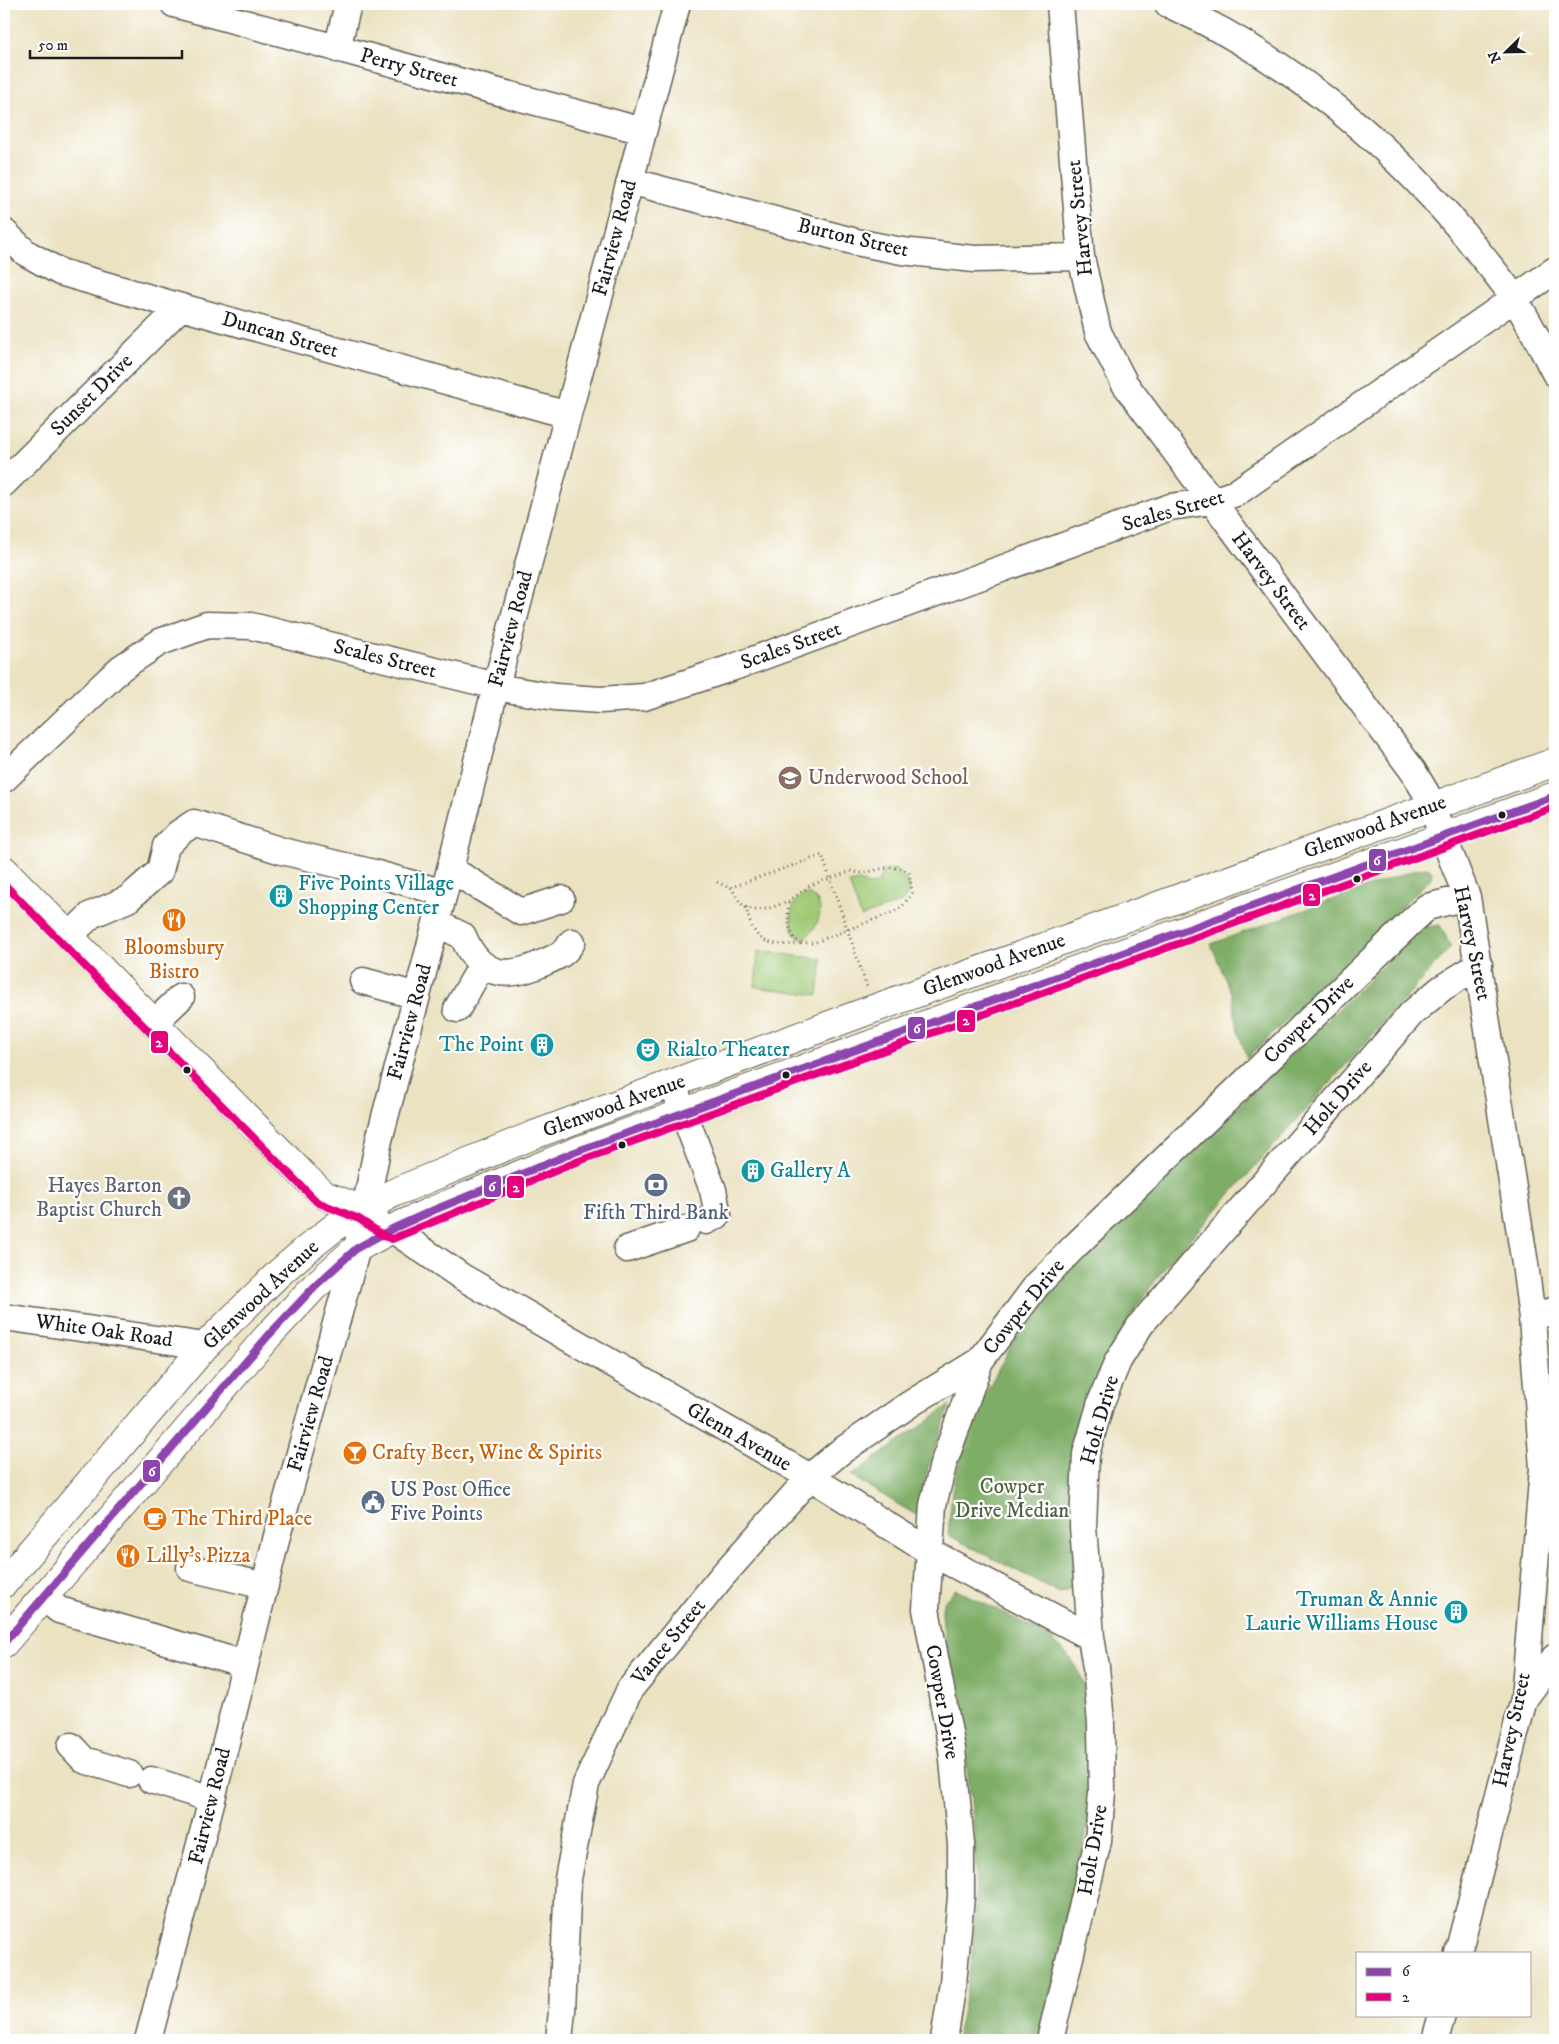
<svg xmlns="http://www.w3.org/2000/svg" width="1559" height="2044" font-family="'IM FELL DW Pica',serif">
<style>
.green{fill:#9ec975;stroke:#5d7248}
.forest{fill:#7ead66;stroke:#4d6441}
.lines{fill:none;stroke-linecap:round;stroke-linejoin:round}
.minor-casing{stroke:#646156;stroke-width:29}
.major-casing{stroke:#646156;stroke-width:30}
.path{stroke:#646156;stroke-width:3;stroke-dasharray:1 4;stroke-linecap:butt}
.minor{stroke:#fff;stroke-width:26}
.major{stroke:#fff;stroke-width:28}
.bus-1-casing{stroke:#fff;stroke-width:11}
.bus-2-casing{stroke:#fff;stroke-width:11}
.bus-1{stroke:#8e44ad;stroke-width:8}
.bus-2{stroke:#e5007d;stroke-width:8}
.bus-dot{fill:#1c1c1c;stroke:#fff;stroke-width:2}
.labels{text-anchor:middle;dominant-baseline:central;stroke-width:4.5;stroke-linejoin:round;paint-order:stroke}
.street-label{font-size:21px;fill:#1c1c1c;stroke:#fff}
.education-label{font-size:21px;fill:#785e54;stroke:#fff;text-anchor:start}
.culture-label{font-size:21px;fill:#0d838f;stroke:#fff;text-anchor:start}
.food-label{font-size:21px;fill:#c56008;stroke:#fff;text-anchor:start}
.worship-label{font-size:21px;fill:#5b616d;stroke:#fff;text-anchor:end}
.service-label{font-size:21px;fill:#4e5e75;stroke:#fff}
.park-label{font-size:21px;fill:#506140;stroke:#fff}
.line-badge{stroke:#fff;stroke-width:2}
.badge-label{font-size:14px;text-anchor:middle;font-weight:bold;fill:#fff}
</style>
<rect width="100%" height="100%" fill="#fff"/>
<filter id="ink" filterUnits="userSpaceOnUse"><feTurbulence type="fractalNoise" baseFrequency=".02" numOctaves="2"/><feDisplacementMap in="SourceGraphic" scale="10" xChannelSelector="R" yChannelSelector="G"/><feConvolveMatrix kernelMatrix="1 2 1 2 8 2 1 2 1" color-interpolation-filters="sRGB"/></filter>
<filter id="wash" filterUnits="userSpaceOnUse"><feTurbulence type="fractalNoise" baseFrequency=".0096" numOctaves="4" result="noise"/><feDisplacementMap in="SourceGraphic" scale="20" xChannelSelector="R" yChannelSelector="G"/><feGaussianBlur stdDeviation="1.12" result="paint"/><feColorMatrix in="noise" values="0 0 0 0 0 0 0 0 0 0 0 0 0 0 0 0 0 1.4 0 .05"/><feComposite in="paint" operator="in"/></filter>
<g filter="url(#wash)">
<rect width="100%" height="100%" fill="#ebe2c1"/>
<path class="green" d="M891 869 897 870 909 884V892L902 902 861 917 849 883 859 881 869 885 875 884 878 882 883 871Z
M806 894C830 899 819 931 802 939L795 935C789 920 789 900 806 894Z
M758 951 822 959 818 995 755 987Z"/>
<path class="forest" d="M1427 868 1432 871 1431 878 1247 1059 1238 1031 1232 995 1211 944 1417 869Z
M1440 925 1451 947 1167 1265C1145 1294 1124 1323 1108 1356L1077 1585 1060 1593 948 1535 952 1492 958 1465 982 1400 1018 1333 1054 1284 1422 928Z
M950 1405 928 1468 916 1515 851 1476Z
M955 1589 1036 1629 1052 1639 1066 1653 1079 1672 1087 1694 1092 1747 1088 1826 1040 2040H956C969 1988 976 1933 976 1879 976 1817 965 1755 956 1694 953 1677 938 1617 943 1604 945 1599 952 1594 955 1589Z"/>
</g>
<g filter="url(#ink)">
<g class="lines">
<defs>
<path id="minor" d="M174 4 643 131
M1060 4 1081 257 1098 332 1125 384 1413 771 1426 793 1467 897 1525 1264 1532 1318 1543 1468 1524 1699 1458 1953
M1168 4C1289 58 1400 150 1481 255 1492 269 1505 284 1515 300 1530 323 1542 348 1555 373
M337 49 348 4
M630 181 856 242 902 251 974 259 1081 257
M4 232 26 253 60 272 181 307 568 415
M4 483 181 307
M4 779 121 668 160 642 207 625 251 626 513 690 555 697 601 700 644 697 734 667 1170 507 1212 501 1236 493 1555 270
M450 869 521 912 561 899
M436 923 463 936C480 978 508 980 545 962 558 956 564 955 572 942
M69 936 91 915 128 899 160 871 166 846 179 833 194 823 282 851 374 873 444 893
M363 981 417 996
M457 1009 482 965
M154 1023 181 997
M673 1085 713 1190 718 1215 706 1221
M392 1229 462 1277 810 1477 930 1552 1091 1637
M627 1249 686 1229
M4 1317 205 1346
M1532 1318 1555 1310
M190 1568 265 1586
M43 1597 59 1610 245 1664
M1524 1699 1555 1657
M71 1746 84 1760 129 1774
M151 1780 212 1799
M148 2040 212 1799 278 1532 357 1248 379 1140 444 893 496 686 677 4
M559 2040 562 2011 568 1879 586 1784 630 1689 723 1575 810 1477 840 1452 910 1404 980 1361
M944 2040 953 1983 961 1897V1844L952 1749 926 1609 933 1505 943 1465 980 1361 1037 1285 1074 1247 1411 922 1427 907 1467 897
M1050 2040 1098 1841 1102 1792 1101 1723 1096 1667 1091 1637 1083 1526 1086 1454 1101 1402 1118 1361 1141 1324 1412 1013 1442 988 1479 965
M1435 2040 1442 2015"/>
<path id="major" d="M4 870 304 1176 324 1195 364 1210 374 1217
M4 1583 205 1346 279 1273 307 1249 336 1226 393 1193 531 1136 862 1013 1555 762
M4 1643 268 1336 315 1286 357 1248 392 1229 434 1210 575 1152 1555 796"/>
</defs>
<use href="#minor" class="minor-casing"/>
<use href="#major" class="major-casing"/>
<path class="path" d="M717 882 729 888 822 855 867 987
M731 887 739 901 745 907 754 910 767 909 789 901 811 885 852 871C870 879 883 859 909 872L912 893 902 907 891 913 813 943H802L795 940C788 927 787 916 789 901
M746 907C753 943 767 946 801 944"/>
<use href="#minor" class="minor"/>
<use href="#major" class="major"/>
<defs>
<path id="bus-1" d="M4 1643 268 1336 315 1286 357 1248 392 1229 434 1210 575 1152 1555 796"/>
<path id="bus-2" d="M4 884 317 1202 359 1219 386 1237 392 1239 579 1161 1555 807"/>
</defs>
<use href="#bus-1" class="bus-1-casing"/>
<use href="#bus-2" class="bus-2-casing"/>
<use href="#bus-1" class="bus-1"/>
<use href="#bus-2" class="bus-2"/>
</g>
</g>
<defs>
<symbol id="school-disc" viewBox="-11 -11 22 22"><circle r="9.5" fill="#8d6e63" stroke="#fff"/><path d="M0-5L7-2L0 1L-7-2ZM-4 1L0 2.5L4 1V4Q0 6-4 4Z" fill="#fff"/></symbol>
<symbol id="building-disc" viewBox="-11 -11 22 22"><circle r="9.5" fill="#0f9aa8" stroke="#fff"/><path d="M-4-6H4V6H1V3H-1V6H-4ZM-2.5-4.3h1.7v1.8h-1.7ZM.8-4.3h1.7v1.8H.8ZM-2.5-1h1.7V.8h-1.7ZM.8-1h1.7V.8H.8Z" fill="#fff"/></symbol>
<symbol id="restaurant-disc" viewBox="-11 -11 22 22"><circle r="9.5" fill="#e8710a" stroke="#fff"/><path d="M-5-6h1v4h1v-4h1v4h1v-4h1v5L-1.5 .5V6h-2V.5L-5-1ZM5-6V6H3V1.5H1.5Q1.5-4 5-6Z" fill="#fff"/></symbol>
<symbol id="theatre-disc" viewBox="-11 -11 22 22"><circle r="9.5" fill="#0f9aa8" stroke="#fff"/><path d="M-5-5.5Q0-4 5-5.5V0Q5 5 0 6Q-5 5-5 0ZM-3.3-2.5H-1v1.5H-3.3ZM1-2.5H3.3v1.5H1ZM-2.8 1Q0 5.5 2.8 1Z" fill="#fff"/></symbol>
<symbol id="bank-disc" viewBox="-11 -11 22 22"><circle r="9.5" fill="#5c6f8a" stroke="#fff"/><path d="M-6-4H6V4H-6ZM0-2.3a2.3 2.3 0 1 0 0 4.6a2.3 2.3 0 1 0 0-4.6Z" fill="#fff"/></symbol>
<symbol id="church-disc" viewBox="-11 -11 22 22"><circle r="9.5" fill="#6b7280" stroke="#fff"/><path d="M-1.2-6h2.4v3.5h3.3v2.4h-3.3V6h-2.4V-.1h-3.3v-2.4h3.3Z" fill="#fff"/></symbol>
<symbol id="bar-disc" viewBox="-11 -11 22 22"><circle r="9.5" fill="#e8710a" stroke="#fff"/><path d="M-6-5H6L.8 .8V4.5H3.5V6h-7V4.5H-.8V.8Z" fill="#fff"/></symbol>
<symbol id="civic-disc" viewBox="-11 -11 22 22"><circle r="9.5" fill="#5c6f8a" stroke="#fff"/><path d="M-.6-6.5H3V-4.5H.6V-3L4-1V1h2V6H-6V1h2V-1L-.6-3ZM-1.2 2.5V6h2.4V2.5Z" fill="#fff"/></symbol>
<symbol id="cafe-disc" viewBox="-11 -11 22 22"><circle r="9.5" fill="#e8710a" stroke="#fff"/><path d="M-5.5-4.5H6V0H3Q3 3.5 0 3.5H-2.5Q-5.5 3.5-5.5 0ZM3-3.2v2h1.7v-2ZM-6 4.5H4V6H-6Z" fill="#fff"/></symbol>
</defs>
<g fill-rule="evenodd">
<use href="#school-disc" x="776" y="764" width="28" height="28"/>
<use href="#building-disc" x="267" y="882" width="28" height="28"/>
<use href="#restaurant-disc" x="160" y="906" width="28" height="28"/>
<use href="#building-disc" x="528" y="1031" width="28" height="28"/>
<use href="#theatre-disc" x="634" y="1036" width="28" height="28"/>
<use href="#building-disc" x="739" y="1157" width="28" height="28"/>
<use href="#bank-disc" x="642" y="1171" width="28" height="28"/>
<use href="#church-disc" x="165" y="1184" width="28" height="28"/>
<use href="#bar-disc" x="341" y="1439" width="28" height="28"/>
<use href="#civic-disc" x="359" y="1488" width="28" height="28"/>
<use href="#cafe-disc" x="141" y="1505" width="28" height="28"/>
<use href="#restaurant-disc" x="114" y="1542" width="28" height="28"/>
<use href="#building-disc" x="1442" y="1598" width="28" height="28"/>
</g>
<g class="bus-dot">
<circle cx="1502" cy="815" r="4.5"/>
<circle cx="1357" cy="879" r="4.5"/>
<circle cx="187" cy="1070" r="4.5"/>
<circle cx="786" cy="1075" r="4.5"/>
<circle cx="622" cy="1145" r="4.5"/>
</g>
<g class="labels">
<g class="street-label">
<text transform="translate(409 68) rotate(15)">Perry Street</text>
<text transform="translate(1080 218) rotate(-96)">Harvey Street</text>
<text transform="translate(615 238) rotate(-75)">Fairview Road</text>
<text transform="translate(853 238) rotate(13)">Burton Street</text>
<text transform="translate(280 335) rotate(16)">Duncan Street</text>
<text transform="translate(92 395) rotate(-45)">Sunset Drive</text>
<text transform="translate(1173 511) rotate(-16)">Scales Street</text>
<text transform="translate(1271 581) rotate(53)">Harvey Street</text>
<text transform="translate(511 629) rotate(-75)">Fairview Road</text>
<text transform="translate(791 646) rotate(-20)">Scales Street</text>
<text transform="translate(385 659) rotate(14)">Scales Street</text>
<text transform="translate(1375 827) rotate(-20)">Glenwood Avenue</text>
<text transform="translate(1472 943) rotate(78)">Harvey Street</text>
<text transform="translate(994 965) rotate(-20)">Glenwood Avenue</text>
<text transform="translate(1309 1020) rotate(-44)">Cowper Drive</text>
<text transform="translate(410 1022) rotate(-75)">Fairview Road</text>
<text transform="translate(1338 1098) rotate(-49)">Holt Drive</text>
<text transform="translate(614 1106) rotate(-20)">Glenwood Avenue</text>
<text transform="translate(261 1295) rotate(-43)">Glenwood Avenue</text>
<text transform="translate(1024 1307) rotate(-51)">Cowper Drive</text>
<text transform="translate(104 1331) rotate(8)">White Oak Road</text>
<text transform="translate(311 1414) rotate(-74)">Fairview Road</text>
<text transform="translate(1100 1420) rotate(-74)">Holt Drive</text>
<text transform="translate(739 1437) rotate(30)">Glenn Avenue</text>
<text transform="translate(669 1642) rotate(-51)">Vance Street</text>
<text transform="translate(942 1702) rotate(80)">Cowper Drive</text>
<text transform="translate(1512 1730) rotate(-78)">Harvey Street</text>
<text transform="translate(210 1806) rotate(-76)">Fairview Road</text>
<text transform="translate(1093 1850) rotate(-80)">Holt Drive</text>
</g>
<g class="education-label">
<text x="808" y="778">Underwood School</text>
</g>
<g class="culture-label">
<text x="298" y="884">Five Points Village<tspan x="298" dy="24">Shopping Center</tspan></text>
<text x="524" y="1045" text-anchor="end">The Point</text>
<text x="666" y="1050">Rialto Theater</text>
<text x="770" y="1171">Gallery A</text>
<text x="1438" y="1600" text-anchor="end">Truman &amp; Annie<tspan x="1438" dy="24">Laurie Williams House</tspan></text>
</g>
<g class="food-label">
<text x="174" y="948" text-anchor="middle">Bloomsbury<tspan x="174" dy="24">Bistro</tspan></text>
<text x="372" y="1453">Crafty Beer, Wine &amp; Spirits</text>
<text x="172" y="1519">The Third Place</text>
<text x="146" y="1556">Lilly's Pizza</text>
</g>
<g class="worship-label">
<text x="162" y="1186">Hayes Barton<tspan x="162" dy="24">Baptist Church</tspan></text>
</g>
<g class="service-label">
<text x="656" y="1213">Fifth Third Bank</text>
<text x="390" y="1490" text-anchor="start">US Post Office<tspan x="390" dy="24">Five Points</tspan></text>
</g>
<g class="park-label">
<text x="1012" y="1487">Cowper<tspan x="1012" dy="24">Drive Median</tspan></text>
</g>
</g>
<g class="line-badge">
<rect x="1368" y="848" width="19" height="24" rx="5" fill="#8e44ad"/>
<rect x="1302" y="883" width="19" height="24" rx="5" fill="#e5007d"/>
<rect x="956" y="1009" width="20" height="24" rx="5" fill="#e5007d"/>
<rect x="907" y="1016" width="19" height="24" rx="5" fill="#8e44ad"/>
<rect x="150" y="1030" width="19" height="24" rx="5" fill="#e5007d"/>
<rect x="483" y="1174" width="19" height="24" rx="5" fill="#8e44ad"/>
<rect x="506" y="1175" width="19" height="24" rx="5" fill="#e5007d"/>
<rect x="142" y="1459" width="19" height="24" rx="5" fill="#8e44ad"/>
</g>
<g class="badge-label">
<text x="1377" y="865">6</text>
<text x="1312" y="900">2</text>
<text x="966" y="1025">2</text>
<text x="917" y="1033">6</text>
<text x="159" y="1047">2</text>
<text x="492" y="1191">6</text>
<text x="516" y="1192">2</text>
<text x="152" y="1476">6</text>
</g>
<rect width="1559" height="2044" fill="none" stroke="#fff" stroke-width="20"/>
<rect x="1356" y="1952" width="175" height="65" fill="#ffffff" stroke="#a4a4a4"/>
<rect x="1366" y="1968" width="25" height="8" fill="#8e44ad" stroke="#a4a4a4"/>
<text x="1402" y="1976" font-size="15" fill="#1c1c1c">6</text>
<rect x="1366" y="1993" width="25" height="8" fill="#e5007d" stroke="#a4a4a4"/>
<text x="1402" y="2002" font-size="15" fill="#1c1c1c">2</text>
<g transform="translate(1506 52) rotate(247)" stroke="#ffffff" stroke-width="4" paint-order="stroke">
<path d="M0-4L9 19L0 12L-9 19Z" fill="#1c1c1c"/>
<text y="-8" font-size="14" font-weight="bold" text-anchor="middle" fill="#1c1c1c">N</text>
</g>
<path d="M30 50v8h152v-8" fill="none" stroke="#1c1c1c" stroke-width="2.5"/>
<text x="38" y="50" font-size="15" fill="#1c1c1c" stroke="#ffffff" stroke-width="4" paint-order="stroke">50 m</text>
</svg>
